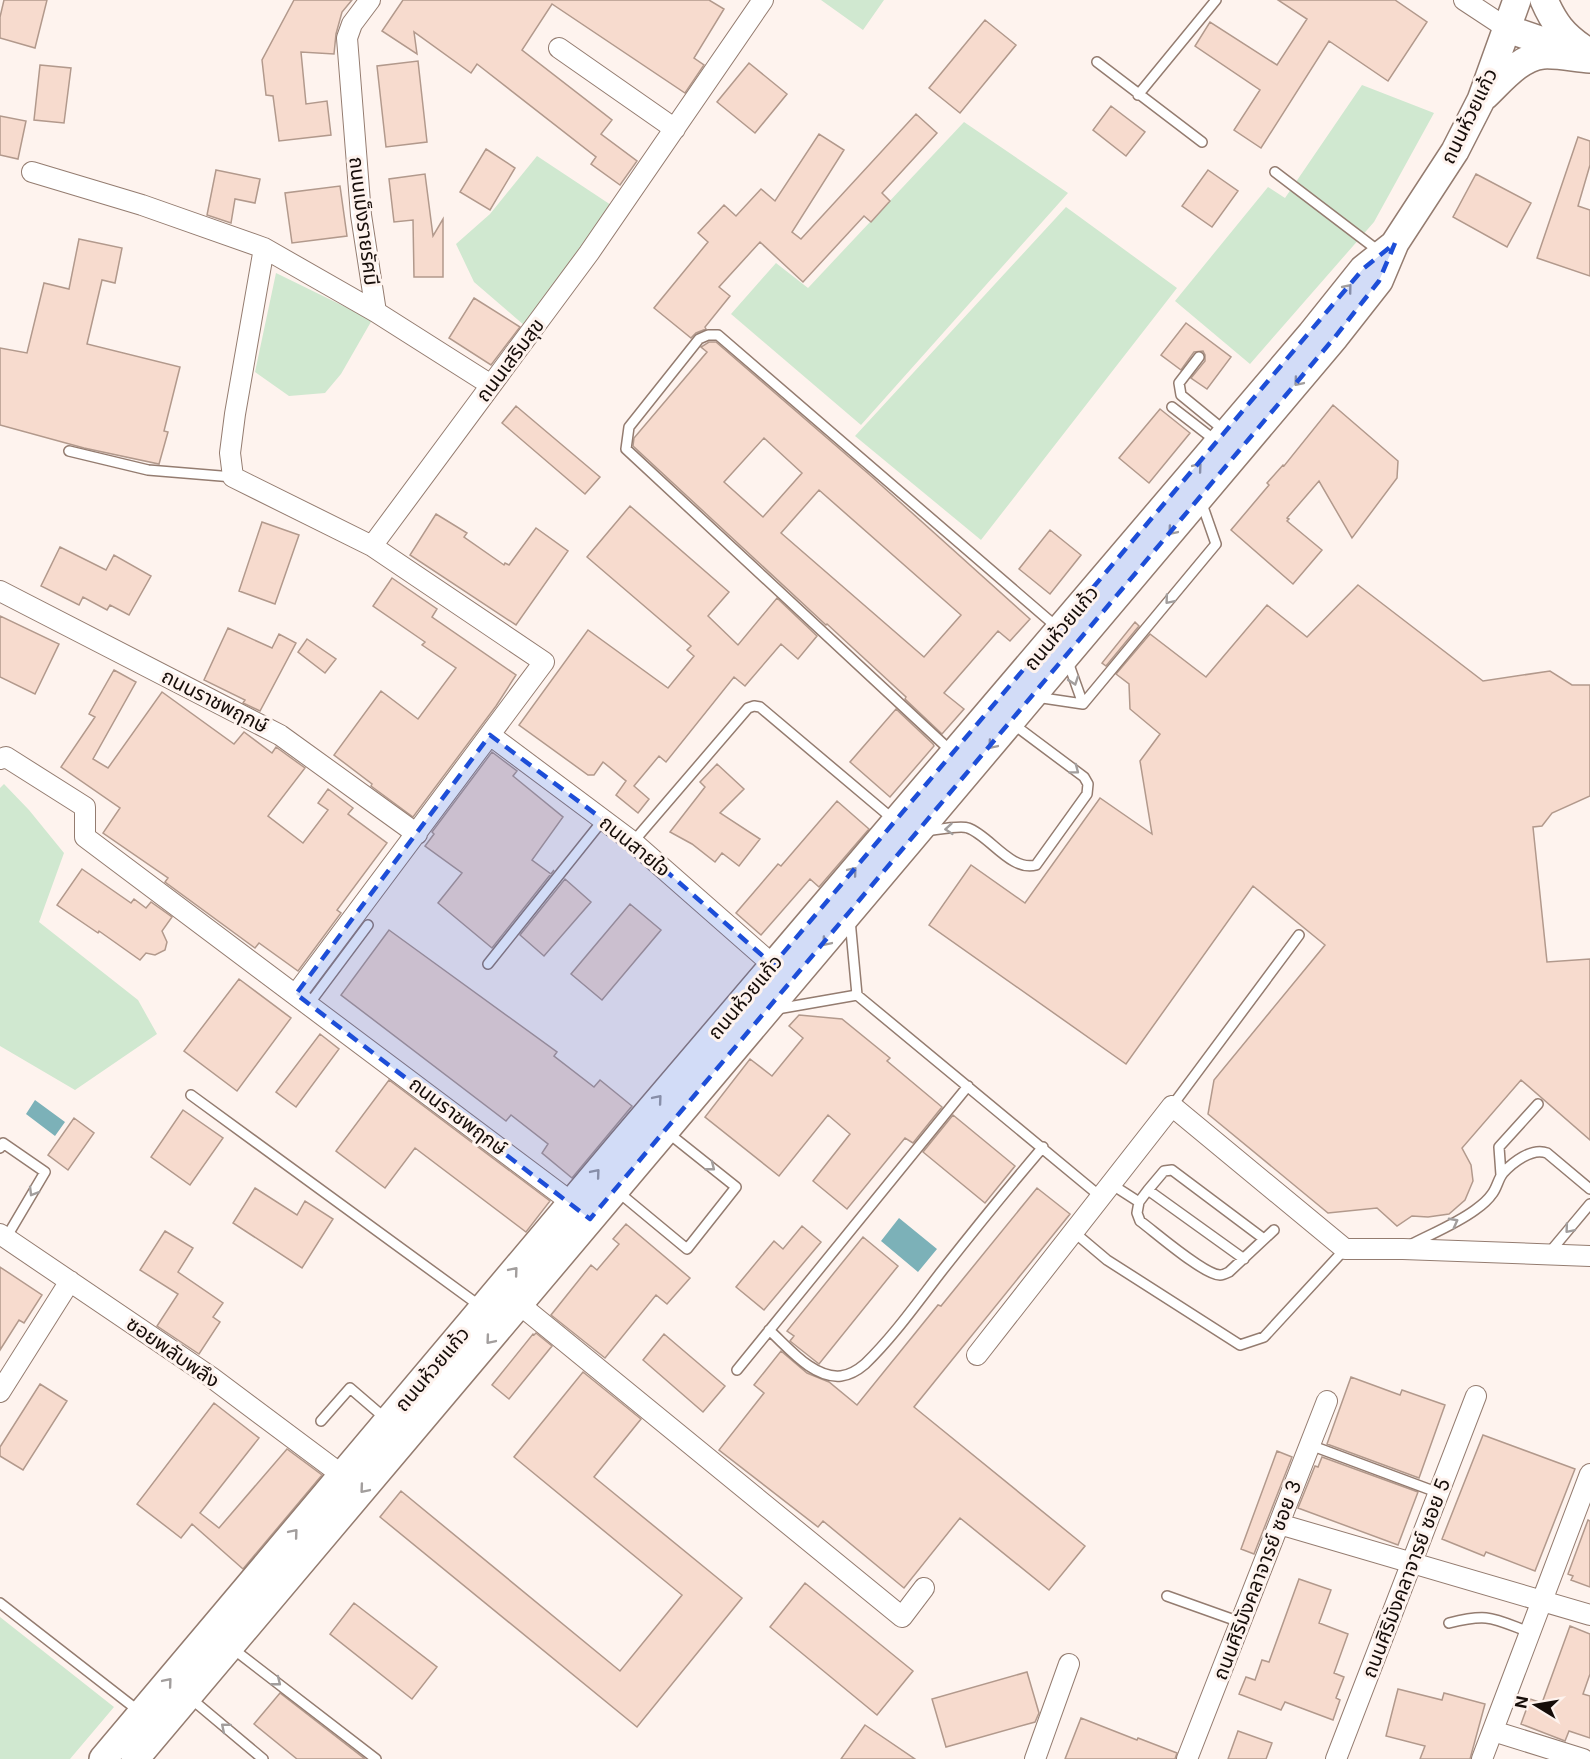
<svg xmlns="http://www.w3.org/2000/svg" width="1590" height="1759" font-family="Inter,'Noto Sans Thai',sans-serif">
<style>
.green{fill:#d0e8d0}
.water{fill:#7cb1b8}
.building{fill:#f7dbce;stroke:#b2998c;stroke-width:1.5;fill-rule:evenodd}
.lines{fill:none;stroke-linecap:round;stroke-linejoin:round}
.lane-casing{stroke:#947c70;stroke-width:12}
.street-casing{stroke:#947c70;stroke-width:22}
.secondary-casing{stroke:#947c70;stroke-width:30}
.lane{stroke:#fff;stroke-width:9}
.street{stroke:#fff;stroke-width:20}
.secondary{stroke:#fff;stroke-width:27}
.oneway{stroke:#a29e9d}
.marked{fill:#1d4ed8;fill-opacity:0.2;stroke:#1d4ed8;stroke-width:4.5;stroke-dasharray:12 8;stroke-linejoin:round}
.labels{text-anchor:middle;dominant-baseline:central;stroke-width:6;stroke-linejoin:round;paint-order:stroke}
.street-label{font-size:20px;fill:#160d09;stroke:#fef3ee}
</style>
<rect width="100%" height="100%" fill="#fef3ee"/>
<path class="green" d="M821 0H884L863 30Z
M1362 85 1434 113 1374 222 1250 364 1175 301 1268 187 1285 198Z
M964 122 1068 193 861 425 731 314 776 263 808 288Z
M537 156 611 205 525 326 474 282 456 244 490 214Z
M1066 207 1177 288 981 540 855 436Z
M276 273 372 320 341 374 325 393 289 396 255 372Z
M4 784 29 810 64 853 39 922 138 1000 157 1034 75 1090 0 1046V788Z
M0 1617 114 1707 70 1759H0Z"/>
<path class="water" d="M35 1100 65 1122 55 1136 26 1114Z
M899 1218 937 1249 918 1272 881 1241Z"/>
<path class="building" d="M4 0H47L35 48 0 38V17Z
M294 0H352L342 12 336 34 334 54 301 52 306 104 327 101 331 135 279 141 273 96 266 95 262 60Z
M403 0H709L724 9 694 58 704 65 685 93 552 4 522 50 612 120 601 134 637 161 620 185 591 164 596 157 477 64 471 73 414 32 417 54 382 31Z
M1278 0H1395L1427 22 1388 81 1329 41 1261 148 1234 130 1260 90 1195 46 1210 22 1277 65 1307 19Z
M985 20 1016 45 960 113 929 88Z
M418 61 427 142 386 147 377 66Z
M749 63 787 94 755 133 717 102Z
M40 65 71 68 64 123 34 120Z
M1111 106 1145 132 1126 156 1093 130Z
M916 114 937 133 882 193 890 201 871 222 864 216 803 282 760 242 719 287 730 296 705 327 706 329 696 333 691 338 654 308 708 242 698 233 724 205 736 216 761 189 775 201 819 134 844 150 792 232 801 239Z
M0 116 26 121 18 159 0 155Z
M1578 137 1590 141V165L1578 206 1590 210V276L1537 258Z
M486 149 515 168 490 210 460 192Z
M216 170 260 179 255 203 235 199 231 223 207 215Z
M1208 170 1238 191 1212 227 1182 206Z
M425 174 433 236 443 219V277H414L413 220 394 222 389 179Z
M1476 174 1531 203 1507 247 1453 217Z
M340 186 347 236 292 243 285 193Z
M79 239 122 248 115 283 102 280 87 344 180 367 164 431 168 432 159 464 84 448 0 425V348L27 353 44 283 69 289Z
M474 298 520 327 491 365 449 338Z
M1186 323 1231 357 1207 389 1191 378 1205 361V355L1203 351 1194 352 1181 370 1161 355Z
M709 342H716L871 476 1030 619 1010 641 998 631 944 693 964 709 942 734 905 699 906 697 827 624 826 625 633 446 634 438 707 352 701 347ZM764 438 802 473 763 517 724 482ZM819 490 961 615 924 657 781 533Z
M1333 405 1398 461 1397 478 1352 538 1319 481 1287 518 1289 519 1287 521 1322 550 1293 584 1231 530 1269 485 1267 483 1283 465 1284 466Z
M516 406 600 477 585 494 502 423Z
M1160 409 1190 433 1149 483 1119 458Z
M630 506 729 592 708 616 738 645 777 598 817 636 798 659 781 644 745 686 734 677 666 762 659 756 634 786 649 799 638 813 616 795 626 781 603 762 594 775H588L519 725 588 630 668 688 694 656 687 650 691 646 587 557Z
M436 514 467 533 464 537 504 565 505 563 509 565 536 528 568 551 516 625 410 555Z
M262 522 299 535 275 604 239 591Z
M1050 530 1081 555 1050 594 1019 569Z
M60 547 106 570 114 555 151 576 129 615 110 605 107 610 83 597 79 605 41 586Z
M392 578 437 609 432 617 516 675 496 706 413 817 371 786 372 784 334 755 381 691 418 719 456 668 422 645 425 642 373 606Z
M1358 585 1483 681 1550 671 1572 685H1590V796L1552 813 1542 826 1533 827 1547 962 1590 959V1140L1521 1080 1462 1148 1471 1165 1473 1181 1465 1200 1449 1214 1428 1217 1412 1216 1397 1226 1377 1208 1328 1213 1208 1114 1214 1080 1325 945 1253 886 1126 1064 929 925 971 865 1025 903 1100 798 1152 834 1140 761 1160 734 1130 709 1129 684 1116 674 1150 634 1206 677 1267 605 1307 637Z
M0 616 59 644 35 694 0 677Z
M1135 622 1139 626 1106 666 1102 663Z
M228 628 272 648 279 634 296 643 260 711 243 703 245 700 204 680Z
M307 639 336 659 325 673 298 652Z
M114 670 136 682 93 759 108 768 162 692 234 744 244 732 272 753 276 747 305 768 268 816 303 843 328 810 318 803 328 789 353 808 348 814 387 843 337 910 341 913 298 971 259 943 255 948 165 882 168 878 103 833 120 808 61 767 95 717 89 714Z
M896 709 933 744 934 746 890 797 850 762Z
M492 752 517 771 513 776 563 817 532 860 551 874 554 870 492 948 438 903 462 873 425 846 434 834 432 832Z
M717 764 744 789 720 813 760 839 739 866 722 853 715 862 692 844 670 832 705 787 700 782Z
M837 801 869 829 819 887 810 879 761 935 736 913 778 864 781 866Z
M82 869 131 903 134 899 146 908 151 902 172 917 162 931 167 942 165 950 155 955 146 953 140 960 99 931 98 933 57 905Z
M565 879 591 902 544 956 520 935Z
M630 904 661 930 602 1000 571 974Z
M389 930 557 1052 554 1056 594 1087 600 1080 632 1106 572 1178 542 1153 548 1144 511 1115 506 1121 341 995Z
M239 979 291 1018 237 1091 184 1051Z
M799 1015 842 1019 890 1058 887 1061 942 1107 913 1143 905 1138 847 1209 813 1181 850 1134 828 1115 779 1176 705 1117 750 1059 772 1076 803 1038 789 1026Z
M320 1034 339 1049 296 1107 276 1092Z
M389 1080 550 1201 526 1232 415 1148 385 1188 336 1151Z
M183 1110 223 1138 190 1185 151 1157Z
M953 1115 1015 1166 985 1203 923 1152Z
M74 1118 94 1133 68 1170 48 1155Z
M255 1188 297 1215 305 1201 333 1219 302 1268 233 1223Z
M1037 1188 1070 1214 914 1407 1085 1546 1049 1590 960 1518 904 1588 823 1521 818 1527 719 1450 764 1393 754 1385 781 1351 807 1373 829 1382 857 1405 938 1305 941 1306Z
M626 1224 690 1278 667 1304 656 1295 605 1358 551 1315 591 1265 597 1270 619 1244 613 1239Z
M802 1226 821 1242 764 1310 736 1287 774 1241 783 1249Z
M165 1231 193 1248 178 1272 223 1303 213 1317 220 1322 199 1354 157 1326 178 1294 140 1270Z
M863 1237 898 1266 819 1364 790 1341 794 1336 787 1331Z
M0 1267 42 1295 24 1323 19 1320 0 1350Z
M536 1333 552 1346 509 1399 492 1385 533 1334 534 1335Z
M664 1334 725 1386 703 1412 643 1360Z
M583 1372 641 1419 594 1477 742 1598 637 1727 380 1517 401 1491 620 1671 682 1595 514 1457Z
M1351 1377 1400 1395 1402 1390 1445 1405 1419 1478 1327 1444Z
M40 1384 67 1401 23 1470 0 1456V1447Z
M214 1403 259 1438 200 1513 219 1528 287 1449 322 1475 243 1569 192 1524 181 1538 137 1504Z
M1483 1435 1575 1469 1535 1571 1486 1552 1484 1556 1442 1539Z
M1277 1451 1292 1457 1254 1554 1241 1549Z
M1322 1457 1418 1492 1398 1545 1298 1508 1315 1466 1318 1467Z
M1588 1520 1590 1521V1587L1571 1580 1573 1576 1568 1574Z
M1299 1579 1331 1590 1319 1623 1348 1634 1334 1673 1344 1677 1336 1698 1340 1700 1333 1720 1285 1702 1281 1710 1239 1694 1246 1677 1255 1680 1262 1660 1269 1662Z
M805 1583 913 1671 877 1715 770 1627Z
M354 1603 437 1667 412 1699 330 1634Z
M1570 1626 1590 1634V1674L1583 1694 1590 1696V1738L1569 1731 1565 1741 1521 1724 1530 1699 1542 1703Z
M1027 1672 1039 1713 1035 1722 946 1747 932 1699Z
M1398 1689 1442 1700 1444 1693 1485 1704 1470 1759H1420L1425 1746 1386 1736Z
M280 1693 365 1759H297L254 1724Z
M1081 1718 1137 1740 1138 1738 1177 1753 1175 1759H1065Z
M865 1725 915 1759H841Z
M1238 1731 1272 1743 1266 1759H1228Z"/>
<g class="lines">
<defs>
<path id="lane" d="M1097 62 1202 142
M1138 95 1216 0
M1275 172 1380 252
M1199 357 1179 383 1181 395 1225 431
M1172 407 1216 441
M69 451 148 470 233 477
M1067 659 1083 704
M1036 697 1083 704 1216 544 1201 501
M952 752 626 449 629 427 699 339 708 335H718L1058 628
M926 831C936 830 960 825 968 828 989 835 1011 872 1036 865L1087 794 1088 784 1084 777 1013 724
M633 842 748 708 754 706 760 707 894 820
M850 920 857 995 1101 1197
M488 964 603 820
M309 1004 368 925
M777 1009 857 995
M191 1095 480 1306
M1172 1106 1299 935
M0 1148 3 1143 45 1172 6 1238
M1501 1175 1499 1147 1538 1104
M1111 1184 1139 1202 1137 1213 1140 1221C1155 1232 1204 1275 1220 1275 1222 1275 1227 1273 1229 1272L1274 1230
M1148 1190 1164 1171 1172 1170 1264 1239
M617 1191 687 1249 736 1187 667 1132
M1139 1202 1148 1190 1244 1259
M1075 1233 1107 1260 1240 1345 1264 1337 1345 1249
M1410 1245C1431 1234 1456 1224 1475 1210 1482 1205 1488 1200 1492 1194 1497 1188 1498 1179 1503 1173 1512 1163 1532 1147 1547 1153L1590 1189
M1549 1253 1590 1204
M769 1330C788 1347 813 1379 841 1376 849 1375 858 1370 865 1364 893 1337 917 1303 941 1272 974 1230 1008 1188 1043 1147
M737 1370 968 1086
M321 1421 350 1388 386 1419
M1310 1445 1439 1493
M1167 1596 1240 1622
M0 1603 140 1712
M1449 1623C1489 1613 1492 1618 1529 1632
M232 1648 376 1759
M189 1697 263 1759"/>
<path id="street" d="M370 0 352 24 347 38 361 215 376 312
M1464 0 1508 29
M559 48 675 129
M32 172 142 205 264 248 376 312 491 385
M264 248 235 414 230 453 233 477 372 546 544 662 296 994
M372 546 589 253 763 0
M0 591 280 735 417 834
M490 735 633 842 773 965
M0 759 6 757 85 807V837L571 1202
M0 1234 211 1377 342 1475
M519 1304 902 1617 924 1588
M977 1355 1172 1106 1345 1249H1403L1590 1256
M0 1392 70 1281
M1279 1524 1590 1615
M1493 1731 1583 1759
M1035 1759 1069 1664
M1187 1759 1327 1401
M1336 1759 1476 1396
M1482 1759 1590 1474"/>
<path id="secondary" d="M1544 0C1554 23 1563 35 1584 49
M1508 29 1569 50
M1485 96C1501 81 1520 57 1543 55 1558 54 1575 58 1590 59
M103 1759 621 1144 1311 334 1363 269 1392 246
M135 1759 1335 337 1379 281 1395 243 1455 151 1481 100 1517 0"/>
</defs>
<use href="#lane" class="lane-casing"/>
<use href="#street" class="street-casing"/>
<use href="#secondary" class="secondary-casing"/>
<use href="#lane" class="lane"/>
<use href="#street" class="street"/>
<use href="#secondary" class="secondary"/>
</g>
<defs><path id="oneway-chevron" d="M-2-3.5L2.5 0L-2 3.5" fill="none" stroke-width="1.6" stroke-linecap="round" stroke-linejoin="round" transform="scale(1.5)"/></defs>
<g class="oneway">
<use href="#oneway-chevron" transform="translate(1348 288) rotate(-51)"/>
<use href="#oneway-chevron" transform="translate(1298 382) rotate(130)"/>
<use href="#oneway-chevron" transform="translate(1198 467) rotate(-50)"/>
<use href="#oneway-chevron" transform="translate(1172 531) rotate(130)"/>
<use href="#oneway-chevron" transform="translate(1169 600) rotate(130)"/>
<use href="#oneway-chevron" transform="translate(1074 681) rotate(71)"/>
<use href="#oneway-chevron" transform="translate(992 745) rotate(130)"/>
<use href="#oneway-chevron" transform="translate(1075 770) rotate(37)"/>
<use href="#oneway-chevron" transform="translate(949 829) rotate(175)"/>
<use href="#oneway-chevron" transform="translate(853 871) rotate(-50)"/>
<use href="#oneway-chevron" transform="translate(826 942) rotate(130)"/>
<use href="#oneway-chevron" transform="translate(658 1099) rotate(-50)"/>
<use href="#oneway-chevron" transform="translate(711 1167) rotate(38)"/>
<use href="#oneway-chevron" transform="translate(596 1173) rotate(-50)"/>
<use href="#oneway-chevron" transform="translate(33 1192) rotate(121)"/>
<use href="#oneway-chevron" transform="translate(1454 1222) rotate(-28)"/>
<use href="#oneway-chevron" transform="translate(1569 1229) rotate(130)"/>
<use href="#oneway-chevron" transform="translate(514 1271) rotate(-50)"/>
<use href="#oneway-chevron" transform="translate(490 1340) rotate(130)"/>
<use href="#oneway-chevron" transform="translate(364 1489) rotate(130)"/>
<use href="#oneway-chevron" transform="translate(294 1533) rotate(-50)"/>
<use href="#oneway-chevron" transform="translate(168 1682) rotate(-50)"/>
<use href="#oneway-chevron" transform="translate(277 1682) rotate(38)"/>
<use href="#oneway-chevron" transform="translate(225 1727) rotate(-140)"/>
</g>
<path class="marked" d="M1395 243 1379 281 1335 337 590 1219 296 994 490 735 633 842 773 965 1363 269Z"/>
<g class="labels">
<g class="street-label">
<text transform="translate(1469 116) rotate(-64)">ถนนห้วยแก้ว</text>
<text transform="translate(364 221) rotate(83)">ถนนเม็งรายรัศมี</text>
<text transform="translate(510 360) rotate(-53)">ถนนเสริมสุข</text>
<text transform="translate(1061 628) rotate(-50)">ถนนห้วยแก้ว</text>
<text transform="translate(215 701) rotate(27)">ถนนราชพฤกษ์</text>
<text transform="translate(635 846) rotate(39)">ถนนสายใจ</text>
<text transform="translate(745 997) rotate(-50)">ถนนห้วยแก้ว</text>
<text transform="translate(458 1116) rotate(37)">ถนนราชพฤกษ์</text>
<text transform="translate(173 1352) rotate(35)">ซอยพลับพลึง</text>
<text transform="translate(432 1369) rotate(-50)">ถนนห้วยแก้ว</text>
<text transform="translate(1406 1578) rotate(-69)">ถนนศิริมังคลาจารย์ ซอย 5</text>
<text transform="translate(1257 1580) rotate(-69)">ถนนศิริมังคลาจารย์ ซอย 3</text>
</g>
</g>
<g transform="translate(1536 1705) rotate(281)" stroke="#fef3ee" stroke-width="4.5" paint-order="stroke">
<path d="M0-4.5L10 22L0 15L-10 22Z" fill="#160d09"/>
<text y="-9" font-size="16" font-weight="bold" text-anchor="middle" fill="#160d09">N</text>
</g>
</svg>
